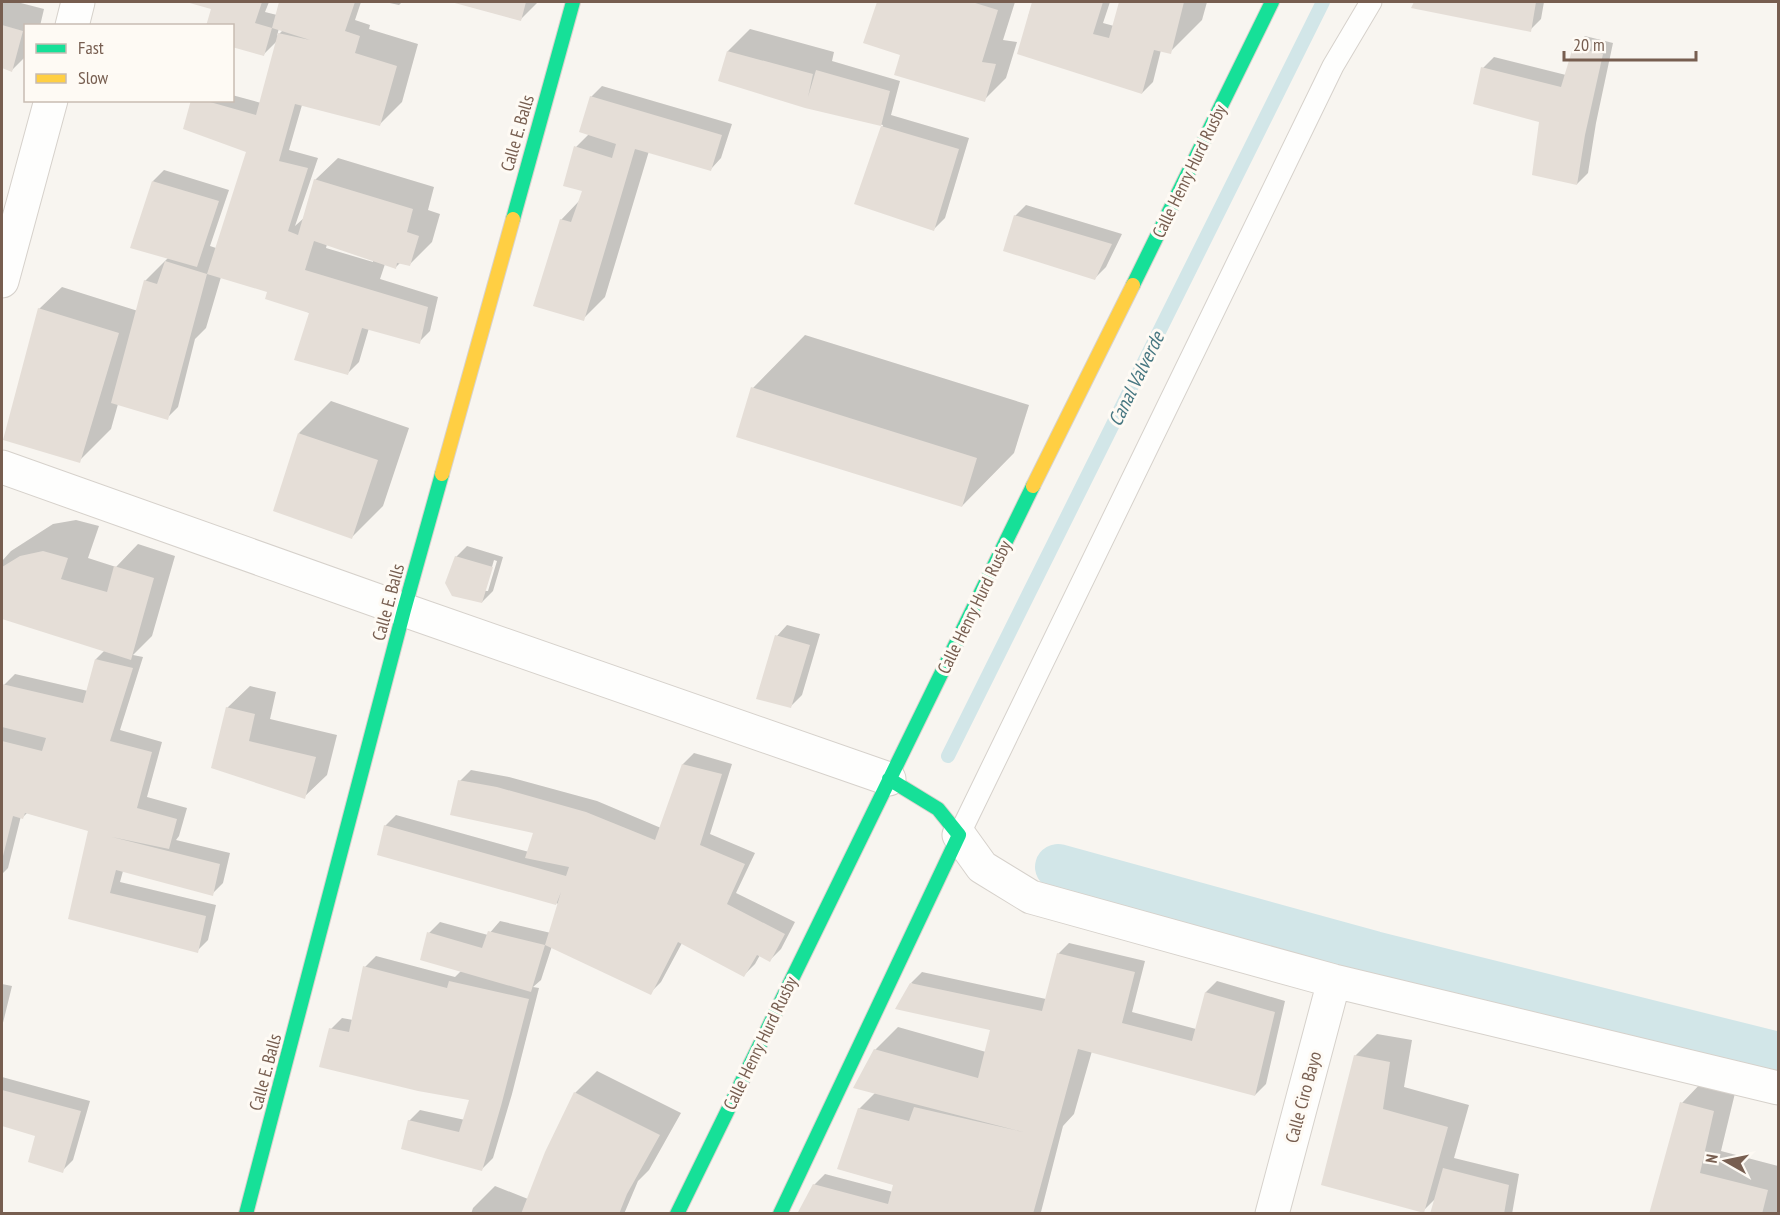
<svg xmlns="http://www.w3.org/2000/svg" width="1780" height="1215" font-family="'PT Sans Narrow',sans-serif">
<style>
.shadow{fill:#0003;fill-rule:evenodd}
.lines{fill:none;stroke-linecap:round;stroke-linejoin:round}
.stream{stroke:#d2e6e8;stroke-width:14}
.canal{stroke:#d2e6e8;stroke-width:46}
.building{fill:#e5ded7}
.lane-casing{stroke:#d6d1cb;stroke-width:23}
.street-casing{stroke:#d6d1cb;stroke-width:35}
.fast-casing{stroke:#d8d2cc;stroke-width:16}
.slow-casing{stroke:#d8d2cc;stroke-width:16}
.lane{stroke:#fefefd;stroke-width:21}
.street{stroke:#fefefd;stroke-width:33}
.fast{stroke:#16e098;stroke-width:14}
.slow{stroke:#ffcf43;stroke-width:14}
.labels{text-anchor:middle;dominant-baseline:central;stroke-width:6;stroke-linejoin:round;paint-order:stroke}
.street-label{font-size:18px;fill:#775e50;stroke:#fefaf4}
.water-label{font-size:20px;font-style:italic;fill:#477781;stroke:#fefaf4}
</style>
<rect width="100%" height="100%" fill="#f8f5f0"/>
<path class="shadow" d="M2 2H17L44 9 40 26H26V56L12 70 2 66Z
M191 2H269L265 12 277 15 281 2H361L355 20 370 25 369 29 418 44 402 102 380 124 302 105 289 150 318 158 295 226 305 217 315 180 338 158 434 187 428 210 440 214 432 242 409 265 400 263 396 267 385 264 380 279 438 297 430 331 419 342 369 328 359 362 348 373 311 314 269 291 221 277 206 328 195 339 178 407 167 418 118 404 111 429 79 461 39 309 62 287 138 311 145 281 169 257 153 181 164 170 229 190 210 246 216 248 248 151 193 100H232V95L261 103 278 40 264 54 213 8ZM279 28 283 30 277 36ZM327 244 373 260V262L326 248Z
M385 2H402L399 5Z
M454 2H538L520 20Z
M878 2H1015L1003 40 1017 42 1006 78 984 100 902 54 865 42Z
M1033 2H1110L1103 23 1114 26 1120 2H1207L1202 20 1170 52 1161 50 1153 82 1142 93 1028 17Z
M1416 2H1544L1541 19 1530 30 1413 7Z
M750 29 834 52 832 61 900 81 891 115 969 138 945 218 934 229 856 203 883 125 806 107 720 80 728 51Z
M1585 36 1613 43 1596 123 1588 173 1577 184 1541 121 1483 68 1494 57 1566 75 1574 47Z
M602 86 732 124 721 158 711 169 649 151 605 297 583 319 561 220 580 200 584 190 576 147 589 134 591 97Z
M1026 205 1122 234 1106 267 1095 278 1015 216Z
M805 335 1029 405 1014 453 962 506 753 388Z
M331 401 409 428 383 506 351 538 299 433Z
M76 520 99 526 88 558 116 567 138 544 175 556 152 636 133 655 143 657 120 730 162 742 147 797 187 808 179 836 176 840 230 853 223 883 212 894 123 871 120 882 216 905 208 940 197 951 70 918 90 830 28 812 23 817 21 816 8 868 2 874V695L4 685 15 674 88 691 96 659 105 650 2 617V561L11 551 53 524Z
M467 546 503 557 493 591 482 602 456 557ZM494 560 497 561 488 591H485Z
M787 625 820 634 802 695 791 706 777 636Z
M250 686 276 692 270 719 337 735 327 775 304 797 212 767 227 708Z
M694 753 732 764 710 834 755 853 736 893 795 922 781 949 770 960 760 955 755 964 744 975 682 943 661 982 650 993 552 946 541 980 533 987 539 988 512 1094 493 1158 482 1169 409 1121 420 1110 465 1120 471 1099 331 1029 342 1018 353 1020 365 967 376 956 455 977 462 970 429 933 440 922 488 935 500 921 551 933 559 904 379 854 385 826 396 815 529 852 535 832 460 781 471 770 509 777 597 801 661 828 683 764Z
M1069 943 1145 961 1132 1012 1196 1029 1206 992 1217 981 1285 1001 1266 1084 1255 1095 1092 1051 1074 1114 1063 1126 1041 1212 1046 1214H798L814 1185 825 1174 893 1192 896 1179 859 1109 876 1092 875 1050 898 1027 986 1052 992 1031 911 983 922 972 1046 999 1058 954Z
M2 984 12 986 2 1027Z
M1377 1034 1412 1040 1404 1087 1469 1105 1454 1158 1519 1174 1512 1214H1432L1436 1198 1423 1211 1355 1056Z
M597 1071 681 1113 649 1170 638 1181 624 1214H471L473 1208 495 1186 528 1199 575 1093Z
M2 1077 90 1101 73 1160 62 1171 37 1135 2 1124Z
M1704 1080 1736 1089 1721 1151 1778 1166V1207L1777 1214H1651L1682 1103Z"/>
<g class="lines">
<path class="stream" d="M948 756 1323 2"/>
<path class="canal" d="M1058 867 1374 954 1778 1055"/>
</g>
<path class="building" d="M186 2H262L255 23 272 28 264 56 232 47V26H206L211 9Z
M279 2H355L345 31 360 36 355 53 397 66 380 126 295 104 279 161 308 168 288 231 298 235 314 179 413 209 407 232 419 236 410 266 397 263 396 269 314 241 305 270 428 307 420 344 362 328 348 375 294 360 309 313 265 299 267 292 207 274 246 152 183 129 191 100H203L256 115 278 33 310 40 272 28Z
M451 2H526L521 21Z
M877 2H972L998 10 982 62 996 64 985 102 894 75 900 55 863 43Z
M1032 2H1103L1093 34 1109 38 1119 2H1184L1171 54 1154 50 1142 94 1017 54Z
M1414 2H1536L1531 32 1411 8Z
M2 25 23 31 12 72 2 68Z
M1573 47 1603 54 1585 135 1577 185 1532 175 1539 122 1473 104 1481 67 1561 87Z
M727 51 813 74 808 97 816 70 890 91 881 126 805 108 718 81Z
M590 96 722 135 711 171 635 149 584 321 533 306 560 219 571 222 582 191 563 186 574 146 612 158 616 144 579 132Z
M881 126 959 149 934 231 854 204Z
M152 181 219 201 197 267 130 248Z
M1014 215 1112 244 1095 280 1003 251Z
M165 261 207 274 168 420 111 403 144 280 157 284Z
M38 308 119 333 80 463 3 440Z
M751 387 977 458 962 507 736 437Z
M298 433 378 460 352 539 273 511Z
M43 551 68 558 61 579 107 592 114 566 154 578 131 660 2 619V567L20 556Z
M455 556 493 567 482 603 452 596 445 583Z
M775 635 810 645 791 708 756 699Z
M95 659 133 668 110 741 152 752 137 808 177 819 169 849 112 837 220 864 213 896 116 870 110 893 206 916 198 953 68 919 88 831 25 813 23 819 13 816 2 860V741L42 751 46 738 2 727V684L83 703Z
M226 707 255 714 249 741 316 757 305 799 211 768Z
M682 764 722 774 700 845 745 864 727 904 785 934 770 962 757 955 744 977 678 942 651 995 545 945 531 992 420 960 427 932 482 948 488 931 545 945 561 892 556 905 377 855 384 825 566 876 569 867 525 858 533 833 450 815 458 780 497 787 586 812 655 840Z
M1057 953 1135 972 1122 1023 1192 1041 1205 992 1275 1012 1255 1096 1078 1049 1033 1214H797L813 1184 888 1204 893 1185 837 1169 858 1108 909 1121 914 1107 1023 1132 853 1088 874 1049 978 1078 990 1030 895 1009 910 983 1042 1011Z
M363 966 447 988 449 981 529 999 501 1106 482 1171 401 1149 408 1120 459 1132 469 1100 418 1091 319 1067 329 1028 349 1032Z
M1354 1055 1390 1062 1383 1109 1448 1127 1424 1213 1321 1185Z
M2 1090 81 1111 63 1173 28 1162 35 1136 2 1126Z
M574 1092 660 1135 627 1194 619 1214H521L545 1152Z
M1680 1102 1714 1111 1700 1173 1768 1190 1762 1214H1649Z
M1443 1168 1509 1185 1504 1214H1430Z"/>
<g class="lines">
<defs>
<path id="lane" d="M959 835 1333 66 1371 2"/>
<path id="street" d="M72 26 78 2
M2 281 51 100
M2 467 404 610 889 779
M959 835 982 867 1031 897 1334 981 1778 1088
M1272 1214 1334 981"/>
<path id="fast" d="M513 219 573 2
M1133 285 1272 2
M246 1214 404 610 442 474
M677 1214 1033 486
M780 1214 959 835 938 809 889 779"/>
<path id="slow" d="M442 474 513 219
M1033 486 1133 285"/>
</defs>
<use href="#lane" class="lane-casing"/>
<use href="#street" class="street-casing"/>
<use href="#fast" class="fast-casing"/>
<use href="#slow" class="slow-casing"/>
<use href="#lane" class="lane"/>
<use href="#street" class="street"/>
<use href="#fast" class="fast"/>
<use href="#slow" class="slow"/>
</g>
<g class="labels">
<g class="street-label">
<text transform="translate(517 133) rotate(-74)">Calle E. Balls</text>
<text transform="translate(1189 171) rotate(-64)">Calle Henry Hurd Rusby</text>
<text transform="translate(388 602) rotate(-75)">Calle E. Balls</text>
<text transform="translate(974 607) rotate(-64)">Calle Henry Hurd Rusby</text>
<text transform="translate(760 1043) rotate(-64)">Calle Henry Hurd Rusby</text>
<text transform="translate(265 1072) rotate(-75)">Calle E. Balls</text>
<text transform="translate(1303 1097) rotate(-75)">Calle Ciro Bayo</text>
</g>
<g class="water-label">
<text transform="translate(1136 379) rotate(-64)">Canal Valverde</text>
</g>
</g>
<rect width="1780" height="1215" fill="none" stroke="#775e50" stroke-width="6"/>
<rect x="24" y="24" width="210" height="78" fill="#fefaf4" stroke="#c8bcb2" stroke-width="1.5"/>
<rect x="36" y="44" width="30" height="9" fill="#16e098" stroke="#c8bcb2" stroke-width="1.5"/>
<text x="78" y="54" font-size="18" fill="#775e50">Fast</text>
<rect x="36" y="74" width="30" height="9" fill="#ffcf43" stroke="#c8bcb2" stroke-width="1.5"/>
<text x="78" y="84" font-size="18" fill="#775e50">Slow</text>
<g transform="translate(1726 1161) rotate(279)" stroke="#fefaf4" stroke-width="4.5" paint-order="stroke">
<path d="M0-4.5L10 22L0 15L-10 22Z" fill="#775e50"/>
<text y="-9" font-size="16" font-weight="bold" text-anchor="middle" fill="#775e50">N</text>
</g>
<path d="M1564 51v9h132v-9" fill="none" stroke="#775e50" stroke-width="3"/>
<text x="1573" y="51" font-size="18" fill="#775e50" stroke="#fefaf4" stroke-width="4.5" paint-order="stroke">20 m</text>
</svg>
